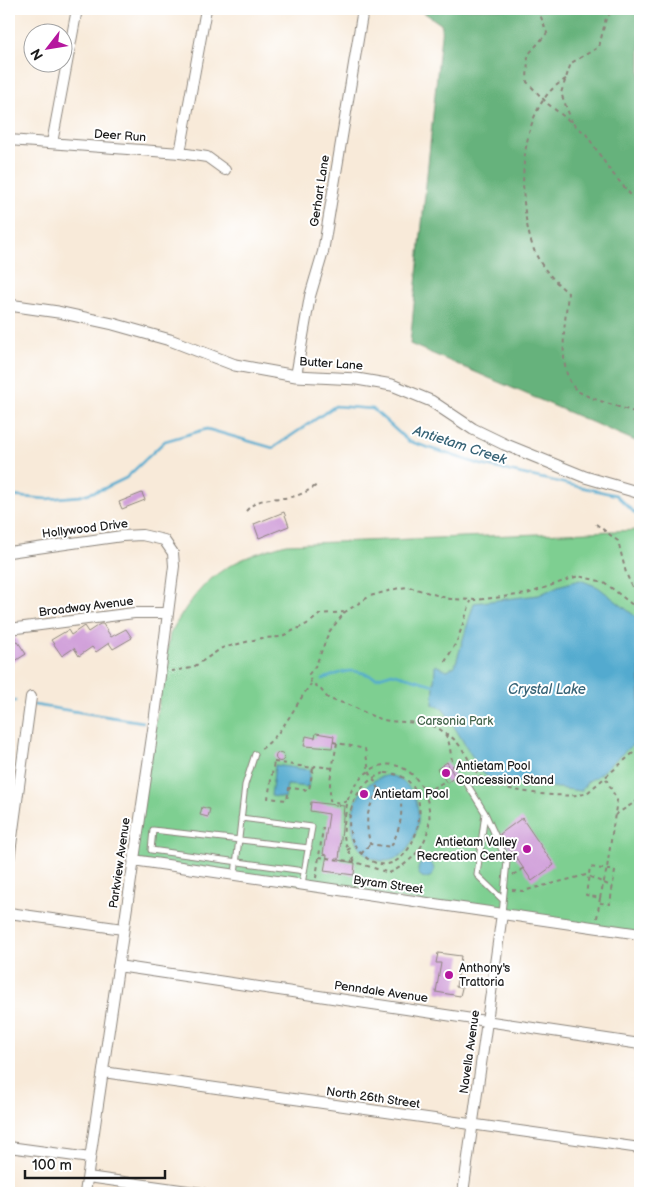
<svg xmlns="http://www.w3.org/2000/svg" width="649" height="1202" font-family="'Balsamiq Sans',sans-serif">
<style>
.green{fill:#7ecf91;stroke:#4d7656}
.forest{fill:#66b27b;stroke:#41674c}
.water{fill:#52aacf;stroke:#376376}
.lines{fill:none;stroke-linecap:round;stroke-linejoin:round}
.stream{stroke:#52aacf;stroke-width:2.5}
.building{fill:#d1a1da}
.service-casing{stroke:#8a837a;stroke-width:7}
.minor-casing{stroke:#8a837a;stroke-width:12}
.tertiary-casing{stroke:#8a837a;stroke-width:13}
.path{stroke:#8a837a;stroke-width:2;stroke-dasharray:4 4;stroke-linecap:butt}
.service{stroke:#fff;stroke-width:5}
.minor{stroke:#fff;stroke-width:10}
.tertiary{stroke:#fff;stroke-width:11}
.poi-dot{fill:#b5179e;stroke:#fff;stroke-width:2}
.labels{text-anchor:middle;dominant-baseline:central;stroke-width:4;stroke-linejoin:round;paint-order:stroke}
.street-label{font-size:12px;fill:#1c1c1c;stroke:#fff}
.park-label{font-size:12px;fill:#43644b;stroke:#fff}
.poi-label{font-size:12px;fill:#1c1c1c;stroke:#fff;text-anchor:start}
.water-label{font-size:14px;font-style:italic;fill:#376376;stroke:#fff}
</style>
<rect width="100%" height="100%" fill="#fff"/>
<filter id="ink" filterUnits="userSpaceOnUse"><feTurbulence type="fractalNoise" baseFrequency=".02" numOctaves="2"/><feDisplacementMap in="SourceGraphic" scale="10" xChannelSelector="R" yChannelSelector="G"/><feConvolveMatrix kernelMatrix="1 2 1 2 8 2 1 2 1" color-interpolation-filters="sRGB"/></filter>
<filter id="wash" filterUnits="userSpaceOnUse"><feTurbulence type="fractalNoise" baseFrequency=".0096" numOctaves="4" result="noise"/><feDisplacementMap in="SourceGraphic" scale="20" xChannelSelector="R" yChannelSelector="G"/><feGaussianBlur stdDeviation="1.12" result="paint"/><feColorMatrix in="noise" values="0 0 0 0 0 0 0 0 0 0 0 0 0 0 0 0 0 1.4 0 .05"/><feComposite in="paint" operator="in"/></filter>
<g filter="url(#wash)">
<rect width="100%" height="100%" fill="#f8ead9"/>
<path class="green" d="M640 530V934L133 860 170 634C202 577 224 562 286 544Z"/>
<path class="forest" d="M419 9H640V443L410 344 442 25Z"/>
<path class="water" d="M580 580 598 587 640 620V738L596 777 588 781 581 791 489 779 479 768 443 708 433 705 435 665 447 670 455 666 474 603 539 595 558 586Z
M275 765 310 770 308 787 287 785 285 798 271 796Z
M389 775C420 783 426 822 409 847 390 873 359 860 353 832 348 806 362 780 389 775Z
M418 870a8 8 0 1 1 16 0a8 8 0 1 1-16 0Z"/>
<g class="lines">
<path class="stream" d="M9 496 47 499 80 496 103 489 126 478 165 441 207 429 273 448 335 406 373 409 408 441 482 465 616 495 640 518
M323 679C346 670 353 667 376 678L392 673 434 685
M9 700 15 701
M34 705 143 722"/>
</g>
<g id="blocks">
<path class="building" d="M142 493 145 500 122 509 119 502Z
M284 512 289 526 259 538 254 524Z
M100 624H103L111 637 126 629 132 638 113 649 109 643 96 652 92 647 79 656 74 648 62 656 51 640 68 630 71 635 84 626 88 632Z
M14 636 26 654 9 665V640Z
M316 733 334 736 332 748 304 746 306 736 315 738Z
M275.5 757a4.5 4.5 0 1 1 9 0a4.5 4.5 0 1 1-9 0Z
M447 762 455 777 447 783 437 769Z
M311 802 344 806 339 860 355 863 354 875 324 871 327 855 323 854 329 814 310 811Z
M202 807 210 809 208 817 200 815Z
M522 818 554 865 532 881 500 834Z
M438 953 461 956 456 987 462 988 460 996 436 992 441 963H436Z"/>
</g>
</g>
<g filter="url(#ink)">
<use href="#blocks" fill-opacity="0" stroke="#8a837a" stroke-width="1"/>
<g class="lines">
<defs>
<path id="service" d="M464 779 485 813
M241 818 312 827 302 884
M304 871 151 850 153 830 309 848
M235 874 245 785 255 754
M502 914 507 861 485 813 477 875 503 900"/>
<path id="minor" d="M9 140 180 153 207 157 225 170
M52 143 77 9
M180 153 206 9
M296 376 310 296 323 252 363 9
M9 552 122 536 142 535 164 540 173 553 174 566 154 723 85 1193
M9 629 134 613H166
M9 860 31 697
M133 860 640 934
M9 913 123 929
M118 966 640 1044
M103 1072 640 1148
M9 1147 90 1158
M88 1177 202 1193
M463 1193 502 914"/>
<path id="tertiary" d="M9 305 58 312 113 324 170 340 235 365 296 376 357 379 392 385 431 401 473 429 504 444 585 477 640 493"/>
</defs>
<use href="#service" class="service-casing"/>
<use href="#minor" class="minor-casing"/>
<use href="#tertiary" class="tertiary-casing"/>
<path class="path" d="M538 9 547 33 528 55 527 82 548 104 586 134 609 169 640 206
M566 79C518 104 517 195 531 241 537 263 551 278 568 293 566 319 554 379 581 393 599 402 621 407 640 414
M572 122 561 93 571 63 599 47 606 18 614 9
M246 511C259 496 273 500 291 497 301 495 308 491 317 485
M596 524 618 541 626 573 636 596 637 608
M445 662 457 641 471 601
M171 671 192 668 222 648 262 638 280 637 309 623 320 614 345 612
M445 733C464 743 468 764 482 778 495 791 570 800 587 793L640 747
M333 742 365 749 369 771 379 789
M337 743 330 780V801L341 803 348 801
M261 749C284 733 294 706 311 684
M274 762 313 768 309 790 289 788 287 800 268 798Z
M313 768 315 766 332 768
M385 773C449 773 413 897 364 856 335 833 352 781 385 773Z
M458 776C448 761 453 743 444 733 431 718 399 725 381 719 369 716 358 708 346 704 341 702 332 701 328 698 320 690 323 689 311 683L309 674 316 665 329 632 345 612 370 596 399 588 409 587 450 599 476 600 527 594 578 576 604 582 640 611
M472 780 487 783
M379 789 400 793C403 817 401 825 391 847L370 844C365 818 366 812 379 789Z
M425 792 446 781
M615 815 640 799
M347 850 356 845
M361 854 370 844
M319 857 355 862 389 873C469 838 414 731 364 775 355 784 349 792 347 804 343 829 340 839 355 862
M513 875 524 868
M316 878 323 828H320
M512 890 523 891 586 875 613 887
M600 898 607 868 617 800 606 779
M597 918 600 898 586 895 590 867 615 871 610 904 600 903"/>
<use href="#service" class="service"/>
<use href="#minor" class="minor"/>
<use href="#tertiary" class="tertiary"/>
</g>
</g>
<g class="poi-dot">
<circle cx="446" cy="773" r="5"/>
<circle cx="364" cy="794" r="5"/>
<circle cx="527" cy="849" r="5"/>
<circle cx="449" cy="975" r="5"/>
</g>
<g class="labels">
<g class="street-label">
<text transform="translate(120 136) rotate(4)">Deer Run</text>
<text transform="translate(320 191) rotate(-81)">Gerhart Lane</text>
<text transform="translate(331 364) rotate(4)">Butter Lane</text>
<text transform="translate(85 529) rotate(-7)">Hollywood Drive</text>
<text transform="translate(86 607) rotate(-7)">Broadway Avenue</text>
<text transform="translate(120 863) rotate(-82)">Parkview Avenue</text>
<text transform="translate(388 885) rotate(8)">Byram Street</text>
<text transform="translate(381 992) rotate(8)">Penndale Avenue</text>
<text transform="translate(470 1052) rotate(-82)">Navella Avenue</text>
<text transform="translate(373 1098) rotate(8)">North 26th Street</text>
</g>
<g class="park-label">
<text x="455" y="721">Carsonia Park</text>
</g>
<g class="poi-label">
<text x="456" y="766">Antietam Pool<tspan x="456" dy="14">Concession Stand</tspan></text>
<text x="374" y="794">Antietam Pool</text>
<text x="517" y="842" text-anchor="end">Antietam Valley<tspan x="517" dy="14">Recreation Center</tspan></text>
<text x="459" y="968">Anthony's<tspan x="459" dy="14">Trattoria</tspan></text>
</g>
<g class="water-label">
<text transform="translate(460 445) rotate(18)">Antietam Creek</text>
<text x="547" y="689">Crystal Lake</text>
</g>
</g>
<rect width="649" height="1202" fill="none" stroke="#fff" stroke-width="30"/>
<g transform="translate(48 48) rotate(239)"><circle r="24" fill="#ffffff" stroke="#a4a4a4"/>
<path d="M0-4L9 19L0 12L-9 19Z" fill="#b5179e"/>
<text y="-8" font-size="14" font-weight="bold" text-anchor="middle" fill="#1c1c1c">N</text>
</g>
<path d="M25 1170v8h140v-8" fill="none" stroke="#1c1c1c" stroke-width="2.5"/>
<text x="32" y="1170" font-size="15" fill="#1c1c1c" stroke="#ffffff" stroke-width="4" paint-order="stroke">100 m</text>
</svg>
